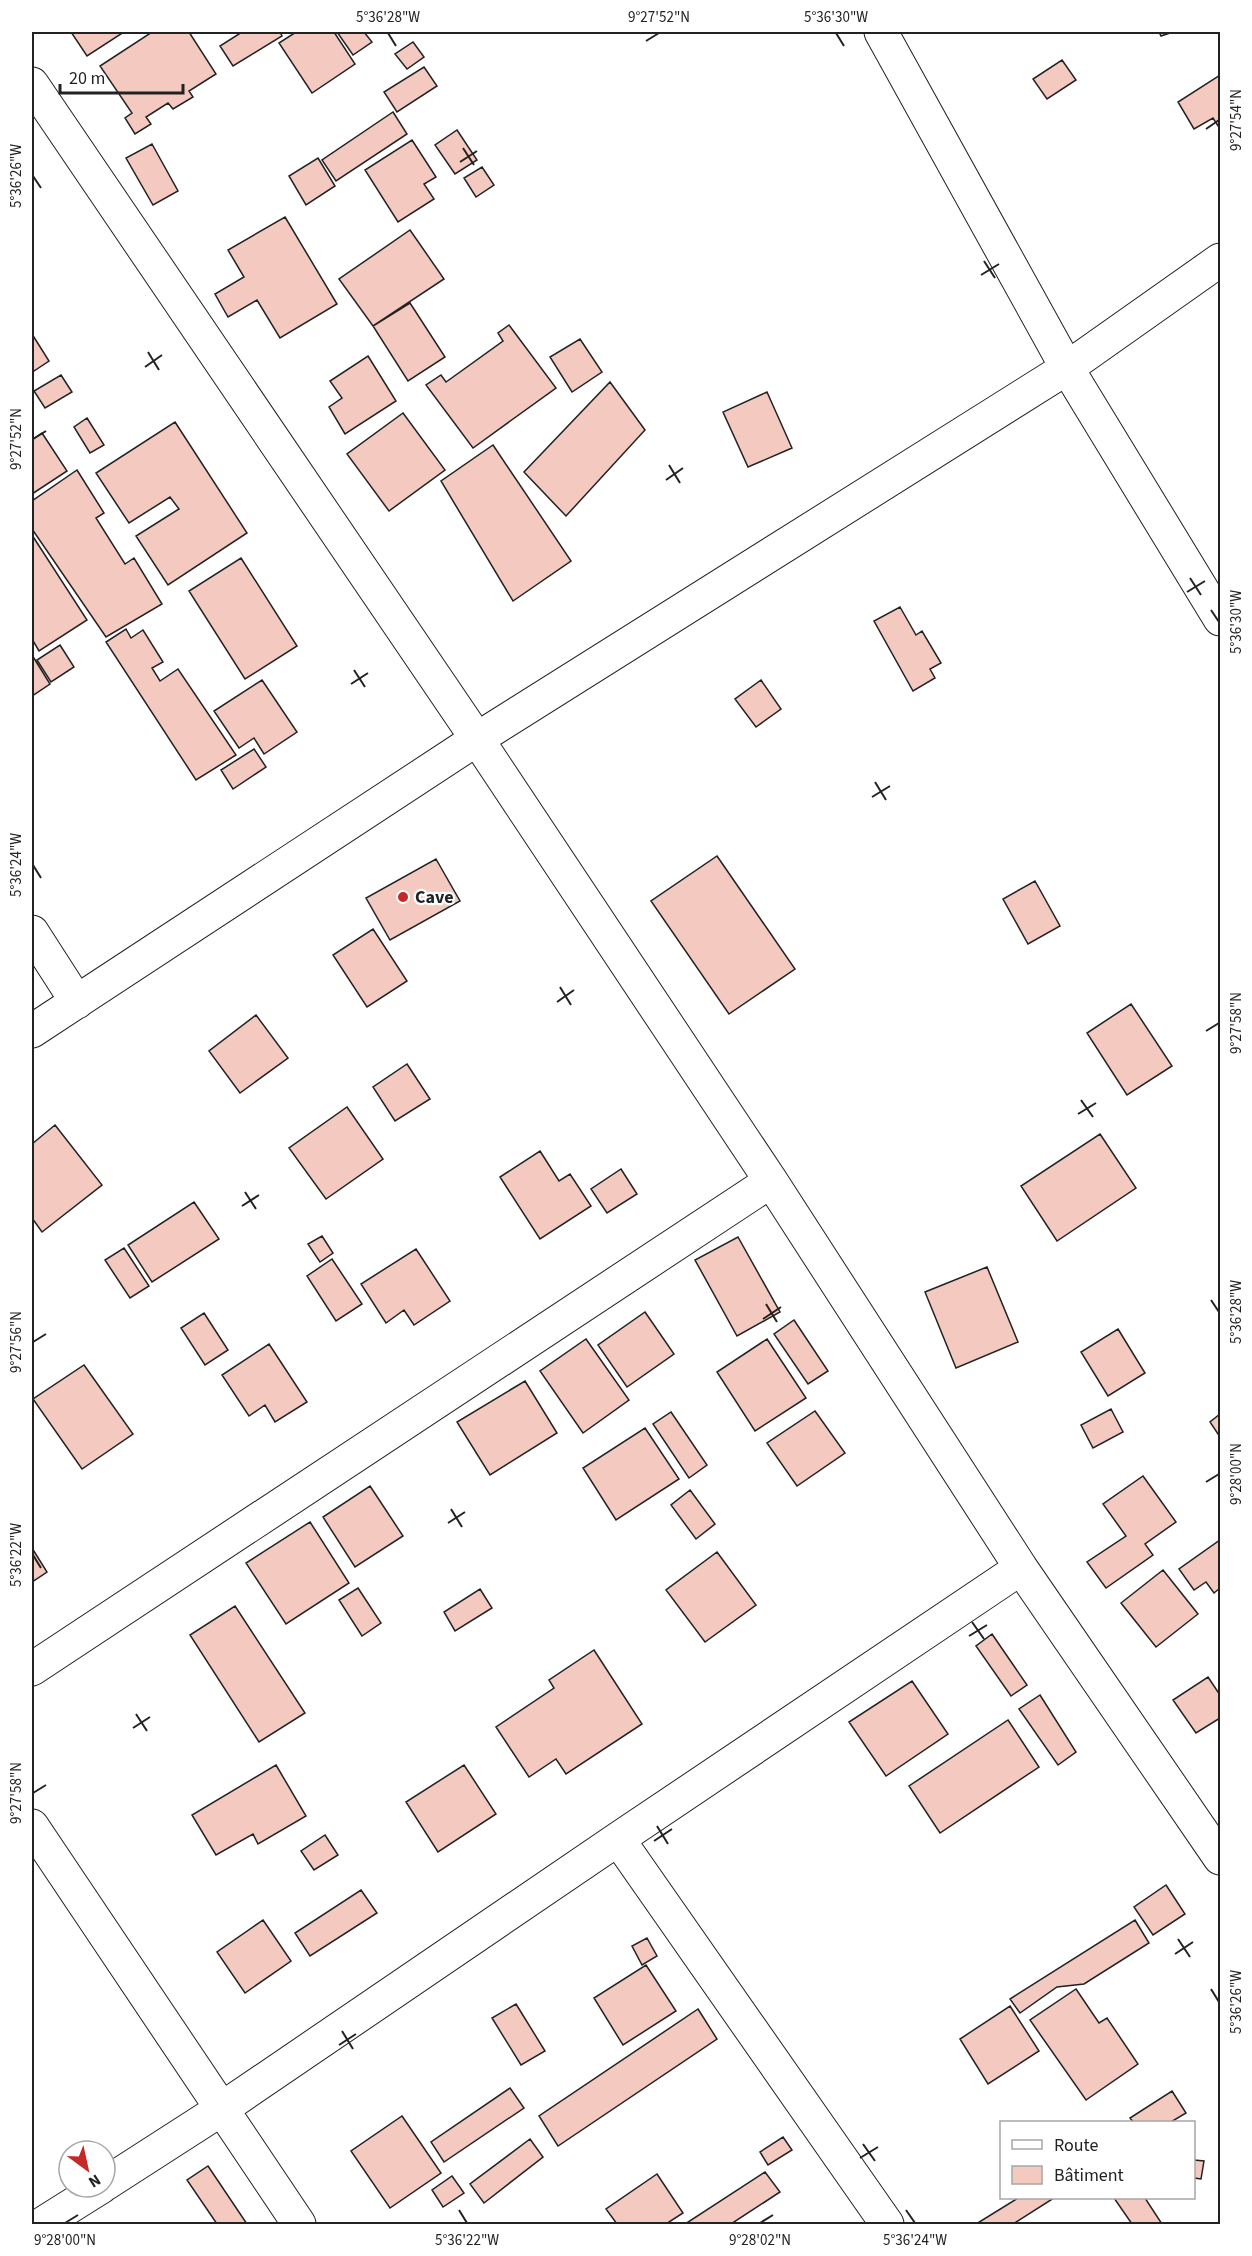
<svg xmlns="http://www.w3.org/2000/svg" width="1252" height="2256" font-family="'Source Sans 3',sans-serif">
<style>
.building{fill:#f3c9c0;stroke:#222;stroke-width:1.5}
.lines{fill:none;stroke-linecap:round;stroke-linejoin:round}
.minor-casing{stroke:#222;stroke-width:35}
.minor{stroke:#fff;stroke-width:33}
.ticks{fill:none;stroke:#222;stroke-width:2}
.poi-dot{fill:#c62828;stroke:#fff;stroke-width:2}
.labels{text-anchor:middle;dominant-baseline:central;stroke-width:4.5;stroke-linejoin:round;paint-order:stroke}
.poi-label{font-size:18px;font-weight:bold;fill:#222;stroke:#fff;text-anchor:start}
.neatline{fill:none;stroke:#222;stroke-width:2}
.ticks-label{font-size:15px;text-anchor:middle;fill:#222}
</style>
<rect width="100%" height="100%" fill="#fff"/>
<path class="building" d="M71 32H124L87 56Z
M152 32H189L216 74 189 91 193 97 173 109 168 103 146 117 151 124 135 134 125 118 132 113 100 66Z
M242 32H280L282 36 233 66 220 46Z
M296 32H334L355 64 312 93 279 43Z
M337 32H364L372 42 353 55Z
M1159 32H1173L1161 36Z
M413 42 424 57 407 69 395 54Z
M1062 60 1076 80 1047 99 1033 79Z
M424 67 437 86 397 112 384 92Z
M1220 75V129L1213 118 1194 129 1178 102Z
M393 112 407 134 336 181 322 160Z
M457 130 477 160 455 174 435 145Z
M412 140 436 177 424 184 434 199 398 222 365 170Z
M152 144 178 191 153 205 126 158Z
M318 158 335 186 306 205 289 176Z
M482 167 494 185 476 197 464 178Z
M285 217 337 304 280 338 257 300 228 317 215 294 244 277 228 250Z
M410 230 444 279 373 326 339 279Z
M410 303 445 357 408 381 373 326Z
M509 325 556 388 473 448 426 385 441 375 446 382 503 341 498 333Z
M32 334 49 361 34 371 32 367Z
M580 339 602 372 572 392 550 357Z
M368 356 396 401 345 434 329 407 342 398 330 381Z
M61 375 72 392 45 408 34 391Z
M610 382 645 430 566 516 524 472Z
M767 392 792 448 748 467 723 412Z
M403 413 445 470 389 511 347 454Z
M87 418 104 445 90 453 74 427Z
M175 422 247 533 168 585 136 536 179 509 170 497 129 523 96 473Z
M42 433 67 471 32 494V440Z
M493 445 571 561 513 601 441 481Z
M77 470 104 513 96 518 125 564 134 558 162 604 106 637 32 529V501Z
M32 535 87 620 39 651 32 639Z
M241 558 297 646 245 679 189 591Z
M900 607 916 635 922 631 941 663 930 669 935 678 913 691 874 621Z
M126 629 131 638 143 630 163 662 152 668 160 681 178 669 236 755 196 780 106 642Z
M60 645 74 667 51 682 37 660Z
M32 655 50 684 32 696Z
M262 680 297 732 264 754 254 738 239 748 214 711Z
M761 680 781 709 756 727 735 699Z
M254 749 266 767 233 789 221 770Z
M717 856 795 969 729 1014 651 901Z
M436 859 460 901 390 940 366 898Z
M1035 881 1060 926 1028 944 1003 899Z
M373 929 407 981 367 1007 333 955Z
M1131 1004 1172 1066 1127 1095 1087 1033Z
M256 1015 288 1058 240 1093 209 1051Z
M407 1064 430 1099 395 1121 373 1087Z
M347 1107 383 1159 326 1199 289 1148Z
M55 1125 102 1185 42 1232 32 1218V1144Z
M1100 1134 1136 1188 1057 1241 1021 1186Z
M540 1151 559 1181 570 1174 591 1206 540 1239 500 1177Z
M621 1169 637 1194 607 1213 591 1189Z
M194 1202 219 1239 152 1282 128 1245Z
M322 1236 333 1253 320 1262 308 1244Z
M738 1237 780 1312 737 1336 695 1260Z
M124 1248 149 1286 130 1298 105 1260Z
M416 1249 450 1301 414 1325 404 1310 386 1323 361 1284Z
M332 1259 362 1304 336 1321 307 1276Z
M987 1267 1018 1342 956 1368 925 1292Z
M645 1312 674 1354 627 1387 598 1345Z
M204 1313 228 1350 205 1365 181 1328Z
M794 1320 828 1371 808 1384 774 1334Z
M1118 1329 1145 1373 1108 1396 1081 1352Z
M586 1339 629 1400 583 1433 540 1371Z
M767 1339 806 1398 755 1431 717 1372Z
M269 1344 307 1402 275 1422 265 1405 249 1416 222 1375Z
M84 1365 133 1434 82 1469 33 1399Z
M525 1381 557 1433 490 1475 457 1422Z
M1111 1409 1123 1432 1093 1448 1081 1425Z
M815 1411 845 1453 797 1486 767 1443Z
M671 1412 707 1465 689 1478 653 1424Z
M1220 1414V1437L1210 1422Z
M645 1428 679 1479 616 1520 583 1468Z
M1143 1476 1176 1522 1145 1544 1153 1555 1106 1588 1087 1562 1126 1536 1103 1504Z
M370 1486 403 1536 355 1567 323 1517Z
M690 1490 715 1524 696 1539 671 1505Z
M310 1522 349 1583 286 1624 246 1563Z
M1220 1540V1588L1214 1593 1206 1582 1194 1590 1179 1569Z
M32 1548 47 1572 32 1582Z
M717 1552 756 1605 705 1642 666 1590Z
M1163 1570 1198 1614 1156 1647 1121 1603Z
M358 1588 381 1623 362 1636 339 1600Z
M480 1589 492 1608 455 1631 444 1612Z
M235 1606 305 1713 259 1742 190 1635Z
M992 1634 1027 1685 1011 1696 976 1646Z
M594 1650 642 1724 566 1774 556 1759 529 1777 496 1727 554 1688 549 1680Z
M1208 1677 1220 1695V1718L1196 1733 1173 1700Z
M912 1681 948 1734 886 1776 849 1722Z
M1040 1695 1076 1752 1058 1765 1019 1709Z
M1008 1720 1039 1767 940 1833 909 1786Z
M276 1765 306 1816 258 1844 253 1834 216 1855 192 1815Z
M464 1765 496 1814 438 1852 406 1802Z
M325 1835 338 1855 314 1870 301 1851Z
M1166 1885 1185 1914 1153 1935 1134 1907Z
M361 1890 377 1913 310 1956 295 1933Z
M263 1920 291 1961 245 1993 217 1952Z
M1135 1920 1149 1943 1084 1984 1057 1987 1020 2013 1010 1999Z
M647 1938 657 1956 642 1965 632 1946Z
M646 1965 676 2011 623 2045 594 1998Z
M1076 1989 1099 2023 1107 2018 1138 2064 1086 2100 1030 2020Z
M516 2004 545 2051 521 2065 492 2018Z
M1010 2006 1039 2051 988 2084 960 2039Z
M698 2009 717 2039 558 2146 539 2116Z
M510 2088 524 2108 444 2162 431 2142Z
M1172 2091 1186 2113 1171 2122H1133L1130 2118Z
M402 2116 441 2173 390 2208 351 2151Z
M783 2137 792 2150 768 2165 760 2152Z
M530 2139 543 2157 484 2203 470 2184Z
M1194 2160 1204 2161 1201 2179 1194 2178Z
M208 2166 247 2224H217L187 2180Z
M765 2172 780 2192 731 2224H685Z
M657 2174 683 2213 666 2224H617L606 2209Z
M452 2176 464 2193 443 2207 432 2190Z
M1018 2198H1054L1013 2224H976Z
M1114 2198H1145L1162 2224H1132Z"/>
<g class="lines">
<defs>
<path id="minor" d="M881 32 1067 368 1220 619
M32 84 477 739 771 1181 1021 1568 1220 1858
M32 932 77 1002
M32 1031 477 739 1067 368 1220 260
M32 1669 771 1181
M32 1826 299 2224
M618 1839 887 2224
M105 2184 220 2110 618 1839 1021 1568
M42 2224 101 2187"/>
</defs>
<use href="#minor" class="minor-casing"/>
<use href="#minor" class="minor"/>
</g>
<path class="ticks" d="M388 33 396 46M836 33 844 46M646 41 659 33M1206 129 1219 120M463 148 474 165M460 162 477 151M33 176 41 188M984 261 995 278M981 275 999 264M148 352 159 370M145 367 162 355M33 439 46 431M669 465 680 483M666 480 683 468M1190 578 1201 595M1187 592 1205 581M1211 610 1219 622M354 670 365 687M351 684 368 673M875 782 886 800M872 797 890 786M33 865 41 878M560 987 571 1005M557 1002 574 990M1206 1031 1219 1023M1081 1100 1093 1117M1078 1114 1096 1103M245 1192 256 1209M242 1206 259 1195M1211 1300 1219 1312M766 1304 777 1322M763 1319 781 1307M33 1342 46 1334M1206 1482 1219 1474M451 1509 462 1527M448 1523 465 1512M33 1555 41 1568M972 1622 984 1639M969 1636 987 1625M136 1714 147 1731M133 1728 150 1717M33 1793 46 1785M657 1826 668 1844M654 1841 672 1829M1178 1939 1190 1957M1175 1954 1193 1942M1211 1989 1219 2002M342 2031 353 2049M339 2045 356 2034M863 2144 875 2161M860 2158 878 2147M459 2210 467 2223M906 2210 915 2223M65 2223 78 2215M760 2223 773 2215"/>
<circle class="poi-dot" cx="403" cy="897" r="6"/>
<g class="labels">
<g class="poi-label">
<text x="415" y="897">Cave</text>
</g>
</g>
<rect width="1252" height="2256" fill="none" stroke="#ffffff" stroke-width="66"/>
<rect x="1000" y="2121" width="195" height="78" fill="#ffffff" stroke="#a7a7a7" stroke-width="1.5"/>
<rect x="1012" y="2140" width="30" height="9" fill="#ffffff" stroke="#a7a7a7" stroke-width="1.5"/>
<text x="1054" y="2151" font-size="18" fill="#222222">Route</text>
<rect x="1012" y="2166" width="30" height="18" fill="#f3c9c0" stroke="#a7a7a7" stroke-width="1.5"/>
<text x="1054" y="2181" font-size="18" fill="#222222">Bâtiment</text>
<g transform="translate(87 2169) rotate(147)"><circle r="28" fill="#ffffff" stroke="#a7a7a7" stroke-width="1.5"/>
<path d="M0-4.5L10 22L0 15L-10 22Z" fill="#c62828"/>
<text y="-9" font-size="16" font-weight="bold" text-anchor="middle" fill="#222222">N</text>
</g>
<path d="M60 84v9h123v-9" fill="none" stroke="#222222" stroke-width="3"/>
<text x="69" y="84" font-size="18" fill="#222222" stroke="#ffffff" stroke-width="4.5" paint-order="stroke">20 m</text>
<rect x="33" y="33" width="1186" height="2190" class="neatline"/>
<g class="ticks-label">
<text x="388" y="22">5°36'28"W</text>
<text x="659" y="22">9°27'52"N</text>
<text x="836" y="22">5°36'30"W</text>
<text transform="translate(1236 120) rotate(-90)" y="5">9°27'54"N</text>
<text transform="translate(16 176) rotate(-90)" y="5">5°36'26"W</text>
<text transform="translate(16 439) rotate(-90)" y="5">9°27'52"N</text>
<text transform="translate(1236 622) rotate(-90)" y="5">5°36'30"W</text>
<text transform="translate(16 865) rotate(-90)" y="5">5°36'24"W</text>
<text transform="translate(1236 1023) rotate(-90)" y="5">9°27'58"N</text>
<text transform="translate(1236 1312) rotate(-90)" y="5">5°36'28"W</text>
<text transform="translate(16 1342) rotate(-90)" y="5">9°27'56"N</text>
<text transform="translate(1236 1474) rotate(-90)" y="5">9°28'00"N</text>
<text transform="translate(16 1555) rotate(-90)" y="5">5°36'22"W</text>
<text transform="translate(16 1793) rotate(-90)" y="5">9°27'58"N</text>
<text transform="translate(1236 2002) rotate(-90)" y="5">5°36'26"W</text>
<text x="65" y="2245">9°28'00"N</text>
<text x="467" y="2245">5°36'22"W</text>
<text x="760" y="2245">9°28'02"N</text>
<text x="915" y="2245">5°36'24"W</text>
</g>
</svg>
